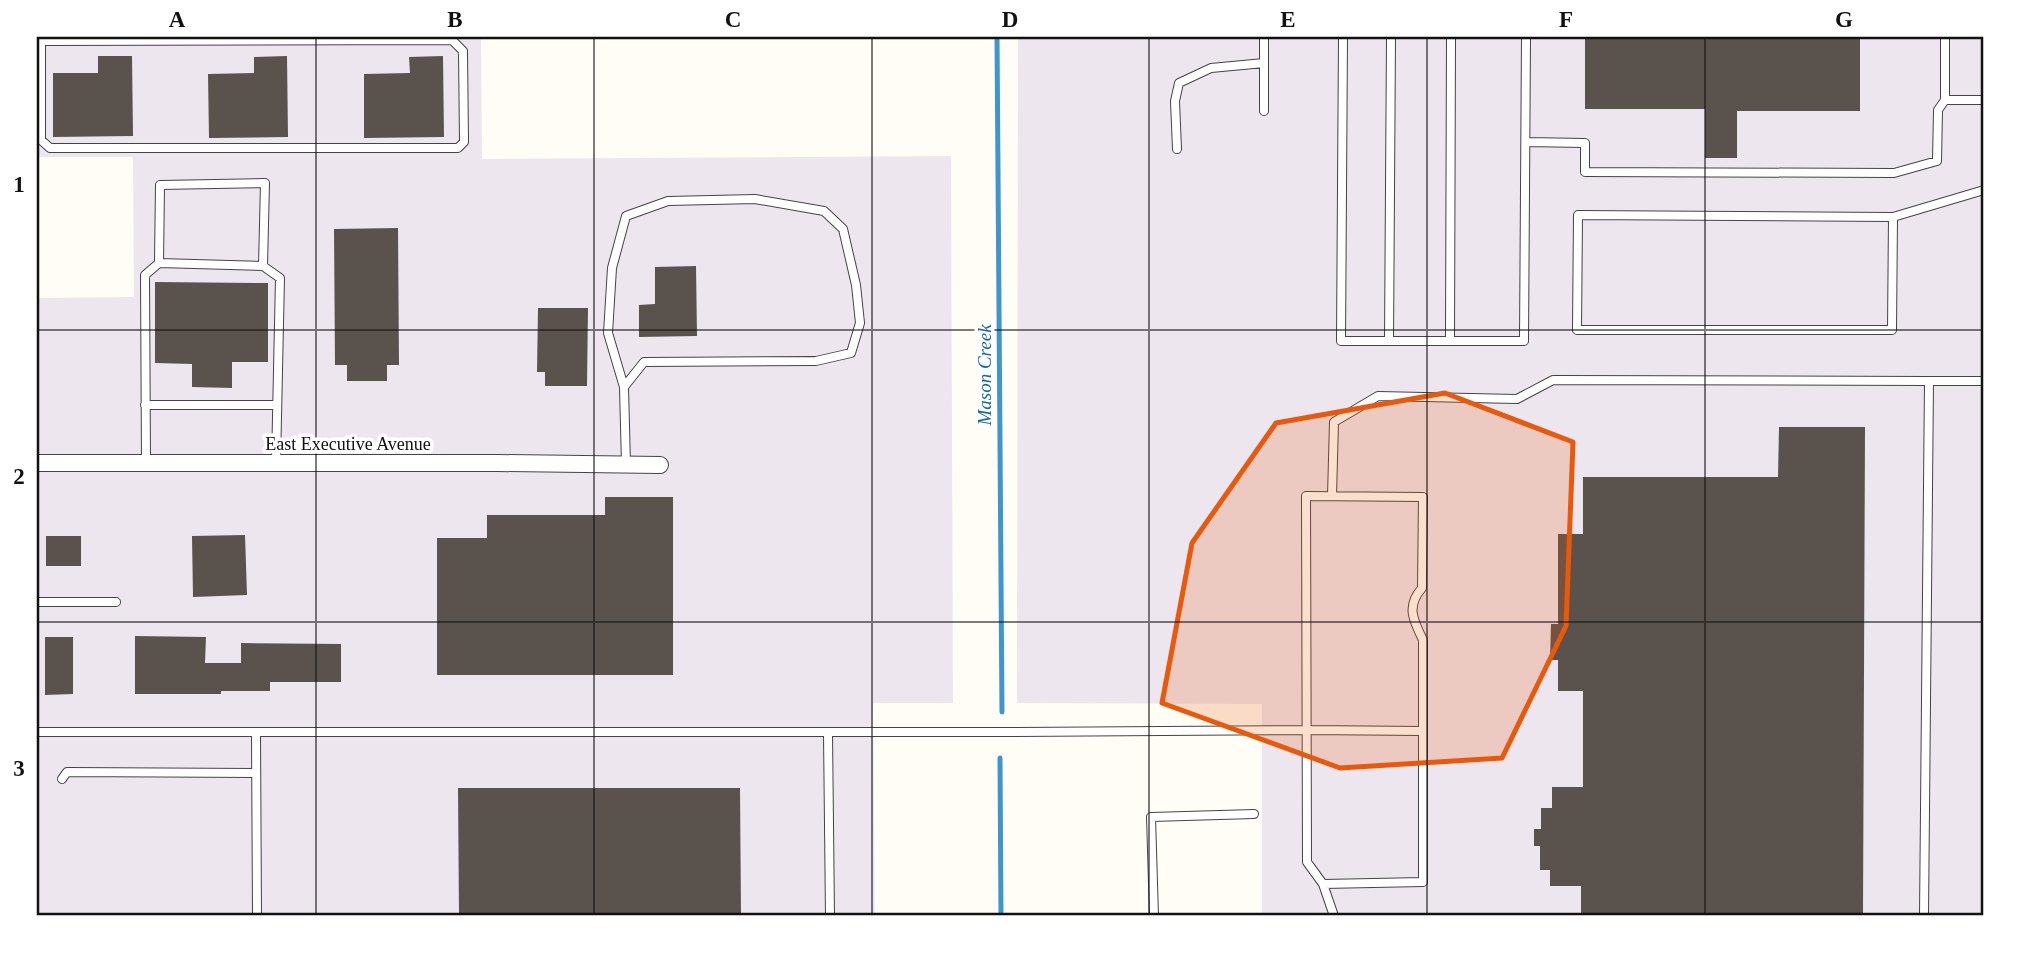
<svg xmlns="http://www.w3.org/2000/svg" width="2021" height="953" font-family="'Times New Roman',serif">
<style>
.industrial{fill:#eee6ef}
.lines{fill:none;stroke-linecap:round;stroke-linejoin:round}
.stream{stroke:#3f96cf;stroke-width:5}
.building{fill:#5a524d}
.lane-casing{stroke:#444;stroke-width:10}
.street-casing{stroke:#444;stroke-width:18}
.lane{stroke:#fff;stroke-width:8}
.street{stroke:#fff;stroke-width:16}
.marked{fill:#e8590c;fill-opacity:0.2;stroke:#e8590c;stroke-width:5;stroke-linejoin:round}
.grid{fill:none;stroke:#111;stroke-width:2;stroke-opacity:0.55}
.labels{text-anchor:middle;dominant-baseline:central;stroke-width:7;stroke-linejoin:round;paint-order:stroke}
.street-label{font-size:18px;fill:#111;stroke:#fff}
.water-label{font-size:19px;font-style:italic;fill:#1768a6;stroke:#fff}
.neatline{fill:none;stroke:#111;stroke-width:2.5}
.grid-label{font-size:23px;text-anchor:middle;font-weight:bold;fill:#111}
</style>
<rect width="100%" height="100%" fill="#fffdf5"/>
<path class="industrial" d="M37 37H481L482 159 951 156 953 703H873L875 916H37V298L134 297 133 157H37Z
M1018 37H1984V916H1262V704L1017 703Z"/>
<g class="lines">
<path class="stream" d="M997 37 1002 712
M1000 758 1001 916"/>
</g>
<path class="building" d="M1585 37H1860V111H1737V158H1705V109H1585Z
M98 56H132L133 136 53 137V73H98Z
M287 56 288 137 209 138 208 74 254 73V57Z
M443 56 444 137 364 138V74L410 73 409 57Z
M398 228 399 365H387V381H347V365H335L334 229Z
M696 266 697 336 639 337V305L655 304V267Z
M155 282 268 283V362H232V388L192 387V364L155 363Z
M538 308H588L587 386H545V372H537Z
M1779 427H1865L1863 916H1581V886H1550V870H1540V846H1534V829H1541V808H1552V787H1583V691H1558V660H1550L1551 624H1558V534H1583V477H1778Z
M605 497H673V675H437V538H487V515H605Z
M245 535 247 595 193 597 192 536Z
M46 536H81V566H46Z
M135 636 206 637 205 663H241V643L341 644V682H270V691H221V694H135Z
M45 637H73V694L45 695Z
M458 788H740L741 916H459Z"/>
<g class="lines">
<defs>
<path id="lane" d="M1264 37V111
M1343 37 1341 341H1524L1526 37
M37 41H41L452 40 463 51 464 142 458 148H50L41 140V41
M1945 100H1984
M1526 142 1585 143V172L1894 173 1937 161 1938 110 1945 100V37
M1177 149 1175 101 1179 83 1211 68 1264 63
M1893 217 1892 330H1577L1578 215 1893 217 1984 190
M159 263 263 266
M1389 341 1391 37
M1450 341 1451 37
M624 387 608 333 612 268 626 216 668 201 755 199 824 211 843 229 856 285 860 323 851 353 816 361 644 362 624 387 626 465
M145 405H277
M146 463 145 275 159 263 160 185 265 183 263 266 280 278 276 463
M1332 496 1334 422 1378 396 1517 399 1553 380 1929 381
M37 602H116
M37 732H1002L1307 730 1423 731
M256 733 257 916
M828 733 830 916
M62 779 67 772 256 773
M1323 884 1423 882V640C1413 620 1406 606 1422 588L1423 497 1306 496 1307 862 1323 884 1334 916
M1154 916 1151 817 1254 814
M1924 916 1929 381H1984"/>
<path id="street" d="M37 463H498L660 465"/>
</defs>
<use href="#lane" class="lane-casing"/>
<use href="#street" class="street-casing"/>
<use href="#lane" class="lane"/>
<use href="#street" class="street"/>
</g>
<path class="marked" d="M1445 393 1573 442 1566 626 1502 758 1340 768 1162 703 1192 543 1276 423Z"/>
<path class="grid" d="M316 37V916M594 37V916M872 37V916M1149 37V916M1427 37V916M1705 37V916M37 330H1984M37 622H1984"/>
<g class="labels">
<g class="street-label">
<text x="348" y="444">East Executive Avenue</text>
</g>
<g class="water-label">
<text transform="translate(984 375) rotate(-90)">Mason Creek</text>
</g>
</g>
<rect width="2021" height="953" fill="none" stroke="#ffffff" stroke-width="77"/>
<rect x="38" y="38" width="1944" height="876" class="neatline"/>
<g class="grid-label">
<text x="177" y="27">A</text>
<text x="455" y="27">B</text>
<text x="733" y="27">C</text>
<text x="1010" y="27">D</text>
<text x="1288" y="27">E</text>
<text x="1566" y="27">F</text>
<text x="1844" y="27">G</text>
<text x="19" y="192">1</text>
<text x="19" y="484">2</text>
<text x="19" y="776">3</text>
</g>
</svg>
